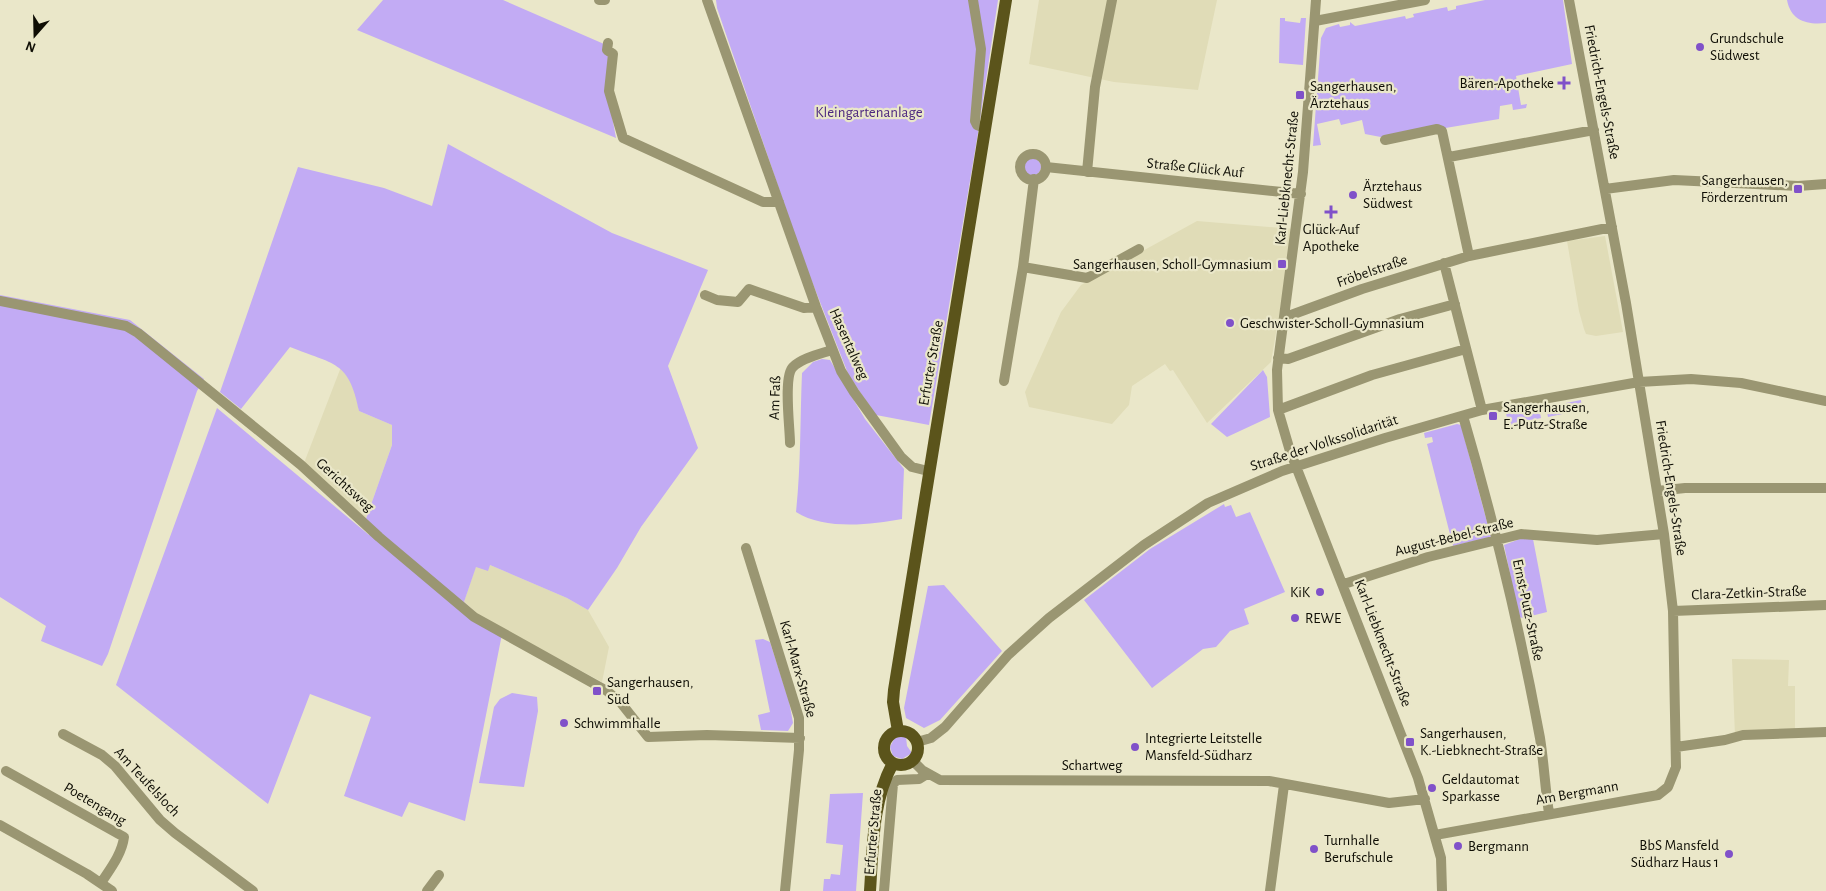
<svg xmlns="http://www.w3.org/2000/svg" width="1826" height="891" font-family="'Alegreya Sans',sans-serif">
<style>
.built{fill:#e0dcb7}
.green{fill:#c2abf4}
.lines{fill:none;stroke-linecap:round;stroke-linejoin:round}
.minor{stroke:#9a9672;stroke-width:10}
.major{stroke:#5b541b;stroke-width:12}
.poi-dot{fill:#8051c9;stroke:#eae7c9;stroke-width:2}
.labels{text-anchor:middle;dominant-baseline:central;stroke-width:4.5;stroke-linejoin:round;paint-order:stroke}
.poi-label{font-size:15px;fill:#0f0e05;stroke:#eae7c9;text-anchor:start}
.street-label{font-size:15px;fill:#0f0e05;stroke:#eae7c9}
.park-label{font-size:15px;fill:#4c277f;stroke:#eae7c9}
</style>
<rect width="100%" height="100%" fill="#eae7c9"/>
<path class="built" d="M1039 0H1217L1198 90 1114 82 1029 64Z
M1197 221 1294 229 1271 362 1207 423 1173 370 1170 371 1165 364 1132 386 1129 405 1112 424 1029 407 1025 392 1061 312 1081 285Z
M1605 236 1623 332 1596 336 1586 334 1584 329 1579 311 1567 241Z
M341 367 354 386 359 411 392 425V445L366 519 304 463Z
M490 565 567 598 588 610 609 647 602 682 478 615 464 602 476 566Z
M1732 659 1789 660 1788 686H1795V733L1735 736Z"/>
<path class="green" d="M383 0H503L604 44 611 57 607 89 616 138 357 30Z
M716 0H998L978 133 929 425 876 415 849 376 802 256 717 8Z
M1485 0H1563L1572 64 1516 76 1521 105 1527 104 1526 108 1513 110 1512 104 1500 106 1499 119 1386 138 1365 134 1362 120 1341 125 1339 119 1317 124 1321 145 1313 146 1321 38 1326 28 1339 24 1340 27 1350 25V22L1355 26 1405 16 1406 19 1414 17 1413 14 1447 7 1448 11 1456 9V6Z
M1787 0H1826V23C1807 25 1791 21 1787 0Z
M1280 18H1285V21L1300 23 1301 18H1306L1303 65 1279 63Z
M448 144 612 233 708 270 668 366 698 448 641 527 617 568 588 610 567 598 490 565 488 571 476 567 464 602 478 615 503 629 465 821 409 802 402 817 344 796 371 717 310 694 268 804 116 685 217 408 369 535 366 519 392 445V425L359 411C349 360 334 365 290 347L241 409 220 392 298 167 384 188 432 206Z
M1023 167a9 9 0 1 1 18 0a9 9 0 1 1-18 0Z
M0 295 130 320 204 379 197 391 108 654 102 666 41 641 46 626 0 597Z
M822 359 830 360 865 419 904 469 902 519C870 525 824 530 796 512 801 466 800 419 802 373L813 362Z
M1263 370 1267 377 1270 417 1227 437 1211 424Z
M1581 400 1582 410 1548 417 1546 407Z
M1539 408 1541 418 1509 425 1506 414Z
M1457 424 1461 425 1491 537 1453 546 1427 444 1433 442 1432 437 1425 438 1424 433Z
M1224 504 1225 507 1231 505 1236 517 1250 512 1285 592 1244 609 1249 624 1230 631 1216 647 1203 649 1152 688 1084 600 1150 549Z
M1520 539H1533L1547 612 1523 618 1519 617 1504 545Z
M944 585 1002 651 940 720 924 728 906 718 904 708 928 586Z
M763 639 770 642 789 701 793 723 788 731 761 730 758 715 770 712 755 640Z
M512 693 537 697 538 711 524 787 479 783 494 707 500 699Z
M900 736 906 737 907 746 912 753 902 759 893 756 890 747 894 739Z
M863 793 856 891H823L824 879H830L831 874 840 875 843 845 826 843 830 794Z"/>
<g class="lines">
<path class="minor" d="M599 0H605
M707 0 816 307 841 371 854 392 901 457 912 467 928 471
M973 0 981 49 975 121 977 125 985 128
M1316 0 1303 172 1277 370 1278 410 1290 451 1418 778 1441 858 1442 891
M1315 21 1425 0
M608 43 607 50 613 54 609 91 623 138 763 202H779
M1385 140 1437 129 1442 131 1469 256
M1020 167a13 13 0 1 1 26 0a13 13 0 1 1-26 0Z
M1449 157 1594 130
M1046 167 1301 194
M1087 172 1095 87 1112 0
M1605 189 1674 180 1798 186 1826 184
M1444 263 1482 410
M1023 267 1087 278 1139 249
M705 295 717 300 738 302 749 289 804 308 816 307
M0 301 126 326 138 333 301 465 379 537 474 617 607 691 621 703 648 737 707 735 800 738
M1286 315H1291L1362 289 1469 256 1612 227
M1278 358 1288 359 1400 319 1455 304
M1004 381 1023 267 1034 179
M1278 410 1372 375 1466 349
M1463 416C1494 522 1520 629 1540 738 1544 763 1545 788 1549 813
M790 443C790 428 783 376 793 367 802 358 820 354 832 350
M1657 491 1685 488H1826
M746 548 799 718V750L785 891
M1344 584 1428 557 1521 534 1597 540 1664 534
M1673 611 1826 605
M63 734 102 755 115 766 160 820 175 833 253 891
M917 742 931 738 945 727 1008 655 1049 618 1144 545 1208 503 1282 471 1385 438 1482 410 1639 382 1691 379 1741 383 1826 401
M1676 747 1725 740 1743 735 1826 732
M912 760 922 770 940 780 1269 781 1389 803 1425 799
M6 771 124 837C122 854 110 869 101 883
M0 825 87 874 112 891
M1435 835 1658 795 1668 787 1676 767 1673 611 1664 534 1626 303 1569 0
M427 891 439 875
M884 891 893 784 897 780 919 779 927 774
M1270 891 1284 785"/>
<path class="major" d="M898 731 893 702 894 690 1006 0
M884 748a17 17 0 1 1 34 0a17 17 0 1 1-34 0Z
M870 891C873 848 872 801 893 763"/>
</g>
<g class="poi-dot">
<circle cx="1700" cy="47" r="5"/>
<path d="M1561.5 75.5h5v5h5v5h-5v5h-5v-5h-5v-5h5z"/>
<rect x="1295" y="90" width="10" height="10" rx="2.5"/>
<rect x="1793" y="184" width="10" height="10" rx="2.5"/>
<circle cx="1353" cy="195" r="5"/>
<path d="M1328.5 204.5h5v5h5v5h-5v5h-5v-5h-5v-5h5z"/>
<rect x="1277" y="259" width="10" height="10" rx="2.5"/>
<circle cx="1230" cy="323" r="5"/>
<rect x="1488" y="411" width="10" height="10" rx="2.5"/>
<circle cx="1320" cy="592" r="5"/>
<circle cx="1295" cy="618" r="5"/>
<rect x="592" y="686" width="10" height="10" rx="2.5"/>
<circle cx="564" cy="723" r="5"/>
<rect x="1405" y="737" width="10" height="10" rx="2.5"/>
<circle cx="1135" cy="747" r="5"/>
<circle cx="1432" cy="788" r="5"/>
<circle cx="1458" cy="846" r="5"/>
<circle cx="1314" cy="849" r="5"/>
<circle cx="1729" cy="854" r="5"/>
</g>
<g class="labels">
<g class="poi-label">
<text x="1710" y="38">Grundschule<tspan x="1710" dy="17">Südwest</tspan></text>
<text x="1554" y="83" text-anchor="end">Bären-Apotheke</text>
<text x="1310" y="86">Sangerhausen,<tspan x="1310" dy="17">Ärztehaus</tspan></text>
<text x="1788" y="180" text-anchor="end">Sangerhausen,<tspan x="1788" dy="17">Förderzentrum</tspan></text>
<text x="1363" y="186">Ärztehaus<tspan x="1363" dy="17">Südwest</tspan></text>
<text x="1331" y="229" text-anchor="middle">Glück-Auf<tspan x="1331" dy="17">Apotheke</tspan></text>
<text x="1272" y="264" text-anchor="end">Sangerhausen, Scholl-Gymnasium</text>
<text x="1240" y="323">Geschwister-Scholl-Gymnasium</text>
<text x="1503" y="407">Sangerhausen,<tspan x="1503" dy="17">E.-Putz-Straße</tspan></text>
<text x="1310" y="592" text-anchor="end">KiK</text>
<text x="1305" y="618">REWE</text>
<text x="607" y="682">Sangerhausen,<tspan x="607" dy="17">Süd</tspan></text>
<text x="574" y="723">Schwimmhalle</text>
<text x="1420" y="733">Sangerhausen,<tspan x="1420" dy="17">K.-Liebknecht-Straße</tspan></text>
<text x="1145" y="738">Integrierte Leitstelle<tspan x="1145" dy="17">Mansfeld-Südharz</tspan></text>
<text x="1442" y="779">Geldautomat<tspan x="1442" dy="17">Sparkasse</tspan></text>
<text x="1324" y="840">Turnhalle<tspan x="1324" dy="17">Berufschule</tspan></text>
<text x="1719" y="845" text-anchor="end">BbS Mansfeld<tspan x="1719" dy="17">Südharz Haus 1</tspan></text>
<text x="1468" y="846">Bergmann</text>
</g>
<g class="street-label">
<text transform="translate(1602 92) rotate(79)">Friedrich-Engels-Straße</text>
<text transform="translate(1195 168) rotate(6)">Straße Glück Auf</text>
<text transform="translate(1287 178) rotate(-84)">Karl-Liebknecht-Straße</text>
<text transform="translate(1372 271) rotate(-19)">Fröbelstraße</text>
<text transform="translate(849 344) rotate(66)">Hasentalweg</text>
<text transform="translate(931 363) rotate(-80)">Erfurter Straße</text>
<text transform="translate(775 398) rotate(-88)">Am Faß</text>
<text transform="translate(1324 443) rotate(-18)">Straße der Volkssolidarität</text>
<text transform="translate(345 485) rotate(42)">Gerichtsweg</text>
<text transform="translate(1671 488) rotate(81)">Friedrich-Engels-Straße</text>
<text transform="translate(1454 537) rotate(-14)">August-Bebel-Straße</text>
<text transform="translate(1749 593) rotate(-2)">Clara-Zetkin-Straße</text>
<text transform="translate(1528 610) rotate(78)">Ernst-Putz-Straße</text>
<text transform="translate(1383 643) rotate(69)">Karl-Liebknecht-Straße</text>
<text transform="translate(798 669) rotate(74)">Karl-Marx-Straße</text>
<text x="1092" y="765">Schartweg</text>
<text transform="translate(147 782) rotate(47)">Am Teufelsloch</text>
<text transform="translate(1577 793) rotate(-10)">Am Bergmann</text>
<text transform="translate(95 804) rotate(31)">Poetengang</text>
<text transform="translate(873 832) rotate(-85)">Erfurter Straße</text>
</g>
<g class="park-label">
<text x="869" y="112">Kleingartenanlage</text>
</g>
</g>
<g transform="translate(35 35) rotate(200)" stroke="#eae7c9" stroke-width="4" paint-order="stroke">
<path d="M0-4L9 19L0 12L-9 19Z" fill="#0f0e05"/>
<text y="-8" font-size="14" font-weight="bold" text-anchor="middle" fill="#0f0e05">N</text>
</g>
</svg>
